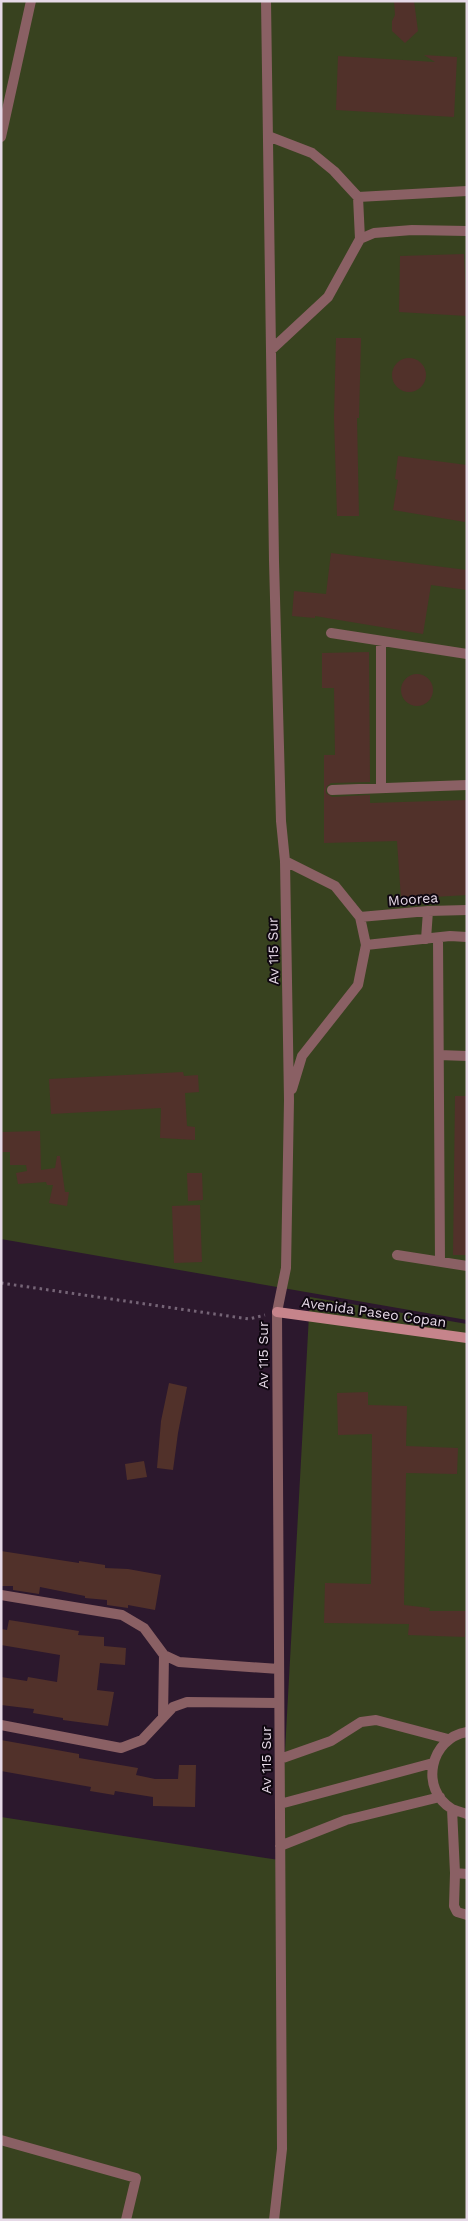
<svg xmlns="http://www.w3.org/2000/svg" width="468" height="2221" font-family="'Work Sans',sans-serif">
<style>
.green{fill:#38421f}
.building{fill:#51312a}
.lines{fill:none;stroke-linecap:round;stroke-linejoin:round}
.path{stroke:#756476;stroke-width:3;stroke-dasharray:2.5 4;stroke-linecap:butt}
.minor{stroke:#8a6064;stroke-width:10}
.secondary{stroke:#c6848b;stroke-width:10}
.labels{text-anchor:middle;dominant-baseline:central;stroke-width:4;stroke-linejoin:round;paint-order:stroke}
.street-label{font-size:14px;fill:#e6d9e7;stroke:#0f0710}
</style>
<rect width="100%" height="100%" fill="#2c182d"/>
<path class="green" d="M1 1H467V1320L1 1239Z
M310 1297 467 1324V2220H1V1817L279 1860Z"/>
<path class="building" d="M394 1H414L418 31 405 43 392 31V21L395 15Z
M424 55 457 57 454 117 336 110 338 56 435 62Z
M464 254 467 316 399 312 400 256Z
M336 338H361L359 418H357L359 516H337L334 418Z
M392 375a17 17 0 1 1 34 0a17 17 0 1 1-34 0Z
M398 456 467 465 465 522 393 510 398 480 395 479Z
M331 553 467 570V590L431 585 423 634 315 616V618L292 616 294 591 326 594Z
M369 652 370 782 331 783 326 787V793L332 797 370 795V803L467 800V895L401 899 397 841 324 843V755H335L334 688H322V653Z
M401 690a16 16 0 1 1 32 0a16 16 0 1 1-32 0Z
M183 1072 184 1076 198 1075 199 1092 185 1093 187 1126 195 1127V1140L160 1138 161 1108 51 1114 49 1079Z
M455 1096H467V1255H453Z
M40 1131 41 1170 55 1168 57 1156H60L65 1192H69L67 1206 49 1203 53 1185H47L46 1182 18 1184 16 1173 27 1171 26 1165H10V1152H1V1132Z
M187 1173H202L203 1200 188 1201Z
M200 1205 202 1262 174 1263 172 1206Z
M169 1383 187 1387 178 1433 173 1470 157 1468 161 1421Z
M368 1392V1405L407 1406 406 1446 458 1448 457 1474 406 1473 404 1605 430 1608 429 1611H466L465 1637 408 1635 409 1624 324 1623 325 1583 371 1584 372 1434 338 1435 337 1393Z
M144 1461 147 1477 127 1480 125 1464Z
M1 1551 79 1563V1561L105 1565V1568L128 1569 161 1575 155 1610 128 1605V1608L107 1605V1600L85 1598V1596L40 1587 39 1594 13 1590V1586H1Z
M9 1620 79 1631 78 1635 104 1637V1646L126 1648 125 1665 100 1663 97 1690 114 1692 108 1726 63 1720V1718L33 1713 34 1709 1 1705V1677L27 1681 28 1677 57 1682 60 1655 1 1645V1629L7 1630Z
M1 1740 79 1754V1758L138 1768 136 1775 155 1779H178L179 1765H196L195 1807 153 1806V1797L115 1791 114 1795 90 1791 91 1787 1 1771Z"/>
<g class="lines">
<path class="path" d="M1 1283 249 1319 265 1315"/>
<path class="minor" d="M266 1 274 561 281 821 285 861 289 1100 286 1268 277 1312 282 2149 274 2220
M268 136 312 153 334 171 358 197 467 191
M1 137 31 1
M358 197 360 239
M271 350 328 297 360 239 374 233 412 230 467 231
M331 633 467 654
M381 641V788
M332 790 467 785
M285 861 335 886 360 917 366 945 358 985 302 1056 292 1089
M360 917 428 911 467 910
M438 938 440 1262
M426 939 428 911
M366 945 450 936 467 937
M439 1055 467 1056
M397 1255 467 1266
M1 1595 122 1615 144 1628 164 1655 179 1662 279 1669
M163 1718 164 1655
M1 1725 121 1748 142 1740 173 1707 187 1702 279 1703
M467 1732C430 1738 419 1789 452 1809 456 1811 462 1812 467 1814
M280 1759 331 1741 361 1722 376 1720 448 1739
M280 1804 433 1763
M452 1809 455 1873 454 1906 457 1912 467 1915
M280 1846 346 1820 440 1797
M455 1873 467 1874
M1 2140 136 2178 126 2220"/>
<path class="secondary" d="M277 1312 467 1338"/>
</g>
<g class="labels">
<g class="street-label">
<text transform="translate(413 899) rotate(-4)">Moorea</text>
<text transform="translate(273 951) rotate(-91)">Av 115 Sur</text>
<text transform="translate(374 1312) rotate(8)">Avenida Paseo Copan</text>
<text transform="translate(263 1355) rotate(-90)">Av 115 Sur</text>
<text transform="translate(266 1760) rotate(-90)">Av 115 Sur</text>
</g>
</g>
<rect width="468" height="2221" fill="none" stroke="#e6d9e7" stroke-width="5"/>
</svg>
